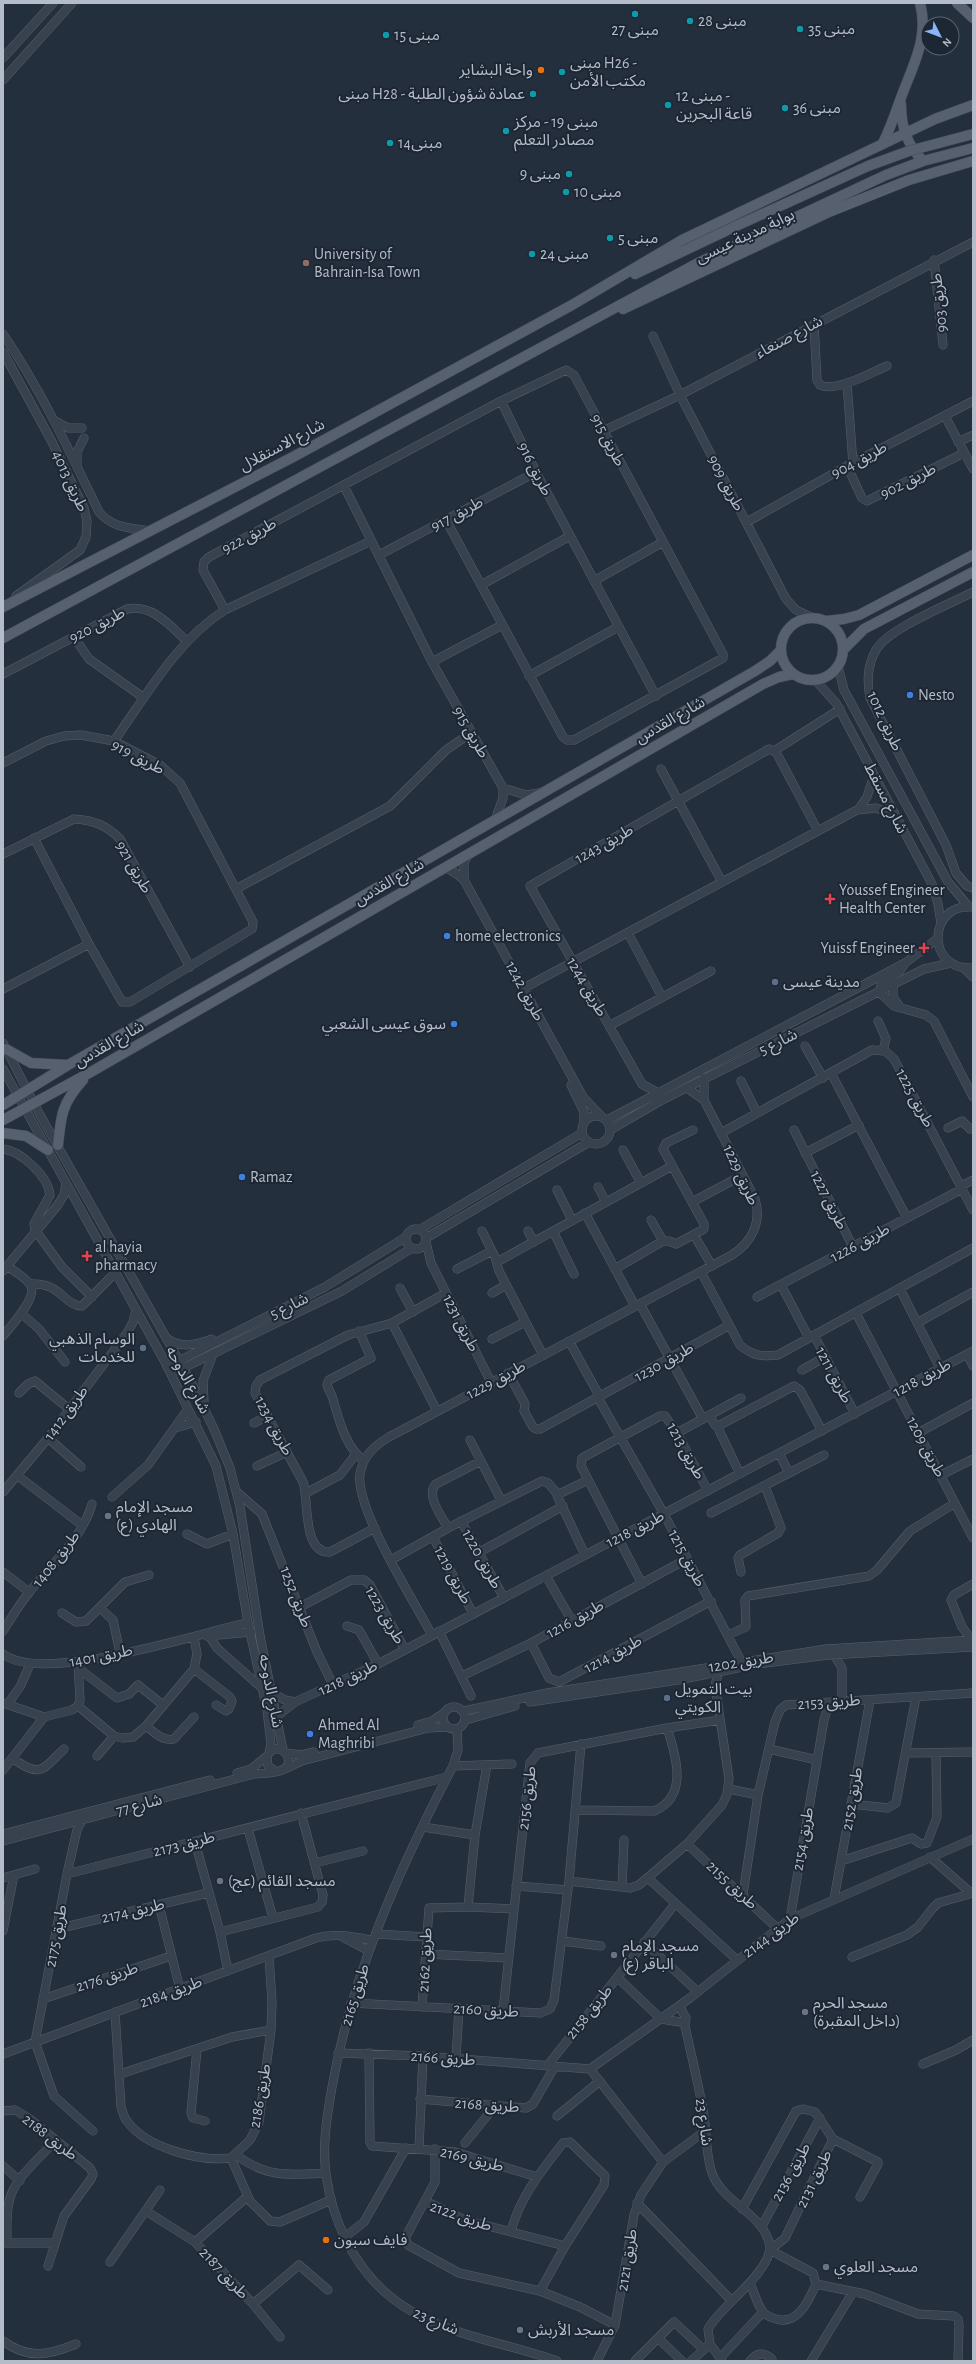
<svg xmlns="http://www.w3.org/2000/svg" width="976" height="2364" font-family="'Alegreya Sans','Noto Sans Arabic',sans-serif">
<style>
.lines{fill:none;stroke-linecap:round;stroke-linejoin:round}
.minor-casing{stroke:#565f6c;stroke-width:9}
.major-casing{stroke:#414a57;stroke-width:11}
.minor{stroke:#38414e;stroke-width:8}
.major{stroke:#56606e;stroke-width:10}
.major-bridge-casing{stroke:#414a57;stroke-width:11;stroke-linecap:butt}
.major-bridge{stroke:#56606e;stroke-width:10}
.culture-dot{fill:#0f9aa8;stroke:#1d2633;stroke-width:1.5}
.food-dot{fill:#e8710a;stroke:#1d2633;stroke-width:1.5}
.education-dot{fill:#8d6e63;stroke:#1d2633;stroke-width:1.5}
.shop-dot{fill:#3f7fe0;stroke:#1d2633;stroke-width:1.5}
.health-dot{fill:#e0444e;stroke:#1d2633;stroke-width:1.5}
.service-dot{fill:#5c6f8a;stroke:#1d2633;stroke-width:1.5}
.worship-dot{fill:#6b7280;stroke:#1d2633;stroke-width:1.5}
.labels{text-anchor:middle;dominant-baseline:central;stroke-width:4;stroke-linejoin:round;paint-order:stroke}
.poi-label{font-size:16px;fill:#b4bcc9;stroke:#1d2633;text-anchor:start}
.street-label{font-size:16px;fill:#b4bcc9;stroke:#1d2633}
</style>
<rect width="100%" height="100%" fill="#242f3e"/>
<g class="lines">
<defs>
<path id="minor" d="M3 58 53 3
M3 80 72 3
M934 260 943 345
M814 324 817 380 820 385C836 393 872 372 887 366
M3 334C41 390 70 452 99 512 112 528 131 528 150 531
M653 336 680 395 786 599 796 610 813 618
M3 352 51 440 84 508 87 521 86 537 80 550 16 596
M847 383 853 464
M501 401 536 472 656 696
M945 416 973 469
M55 421 68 428H82
M603 431 680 395 973 242
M958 442 973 435
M77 465V452L84 438
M847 466 862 498 867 501 964 453
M344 486 432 662 503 788V798L495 820
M747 522 847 466 973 401
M379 555 536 472
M594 581 663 542
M481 585 570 536
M973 592C950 604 887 629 876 650 867 666 867 681 870 698L946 845 956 873 967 886 973 888
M225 610 203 570 204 562 209 557 501 401 566 370 574 375 723 654V658L574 740H567L563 737 446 520
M74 637 89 659 144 698
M432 662 502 625
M838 666 844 690 948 882 969 907
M3 674 127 609C153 604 170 626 187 641
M529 676 618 627
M815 680 836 703 932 884 938 904 941 923
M114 741C146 696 178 639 225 610L371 541
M774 751 840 709
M3 763 46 741 64 736 81 735 114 741 160 765 180 783 253 922 252 929 130 1002H122L89 944 34 838
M661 769 722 882
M503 788 526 795 539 793
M858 810 867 797 874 775
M3 854 74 819C93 820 106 825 120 839L190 967
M445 867 457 874 464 880 583 1097 601 1116
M464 880V863L469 853
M236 889 390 806 446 750 471 733
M972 907C928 903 925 971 973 968
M628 933 662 997
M964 968 973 977
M893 985V997L900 1007
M524 988 857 810 876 808 895 815
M3 989 89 944
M879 992 894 1006 926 1015 934 1021 973 1097
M879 992 882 982 899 972 904 965
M878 1021 886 1039 883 1050
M609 1026 711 971
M3 1043 40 1115 190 1380 214 1429 230 1468 240 1507 260 1636 283 1750
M805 1046 823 1078
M3 1069 165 1362 216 1466 233 1534 248 1623 267 1710 271 1744 269 1753
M831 1073 907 1218
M741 1081 757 1113
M571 1085 584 1112V1123
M658 1093 642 1084 530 886 769 749 776 752 818 831
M704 1100V1078
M582 1130a14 14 0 1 1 28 0a14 14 0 1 1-28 0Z
M607 1120 905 963 937 939
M948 1128 962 1121 970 1129
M610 1130 660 1101 924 969 951 963
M794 1130 853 1247
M721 1133 872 1050 885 1051 894 1059 973 1210
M3 1149C21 1151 48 1176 50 1195L34 1224 35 1230 62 1267 92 1297
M623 1150 641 1183
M805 1153 859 1125
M961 1186 973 1180
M598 1187 606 1202
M557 1190 572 1220
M692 1202 743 1175
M585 1213 635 1306
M651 1220 663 1241
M406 1239a10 10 0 1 1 20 0a10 10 0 1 1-20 0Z
M419 1230 582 1133
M482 1231 495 1257 499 1271 543 1355
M528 1231 534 1242
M553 1231 574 1274
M694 1235 712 1266
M426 1238 589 1142
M426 1242 431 1263 491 1382
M497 1262 672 1166
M457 1269 492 1251
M615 1269 663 1241H669L676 1244 704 1229V1224L663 1149 666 1143 693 1130
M3 1271 57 1206 64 1195 66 1183
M701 1272 740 1345C752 1356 762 1357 778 1355L973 1248
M31 1284C61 1282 64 1306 82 1306L115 1273
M781 1285 809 1338
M400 1288 413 1312
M900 1289 940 1368
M492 1293 506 1285
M757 1297 962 1189
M640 1304 703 1419
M21 1313 39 1329 65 1362
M856 1313 973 1538
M392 1323 437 1411
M917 1323 973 1292
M359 1331 371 1358 329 1380 327 1385C329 1391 333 1396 334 1403 340 1423 346 1447 364 1461
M814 1335 855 1414
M3 1336C11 1326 37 1298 31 1286 28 1279 14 1271 7 1266
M166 1338C181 1349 196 1345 212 1339
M492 1339 525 1322
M569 1341 600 1397
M967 1354 973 1366
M167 1367 325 1287 406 1237
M802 1370 825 1357
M508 1373 525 1404 524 1411 533 1427 536 1429H540L728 1326
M171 1374 342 1291 412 1248
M19 1393 28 1384 35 1381 69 1409
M598 1398 664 1514 741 1661
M204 1402 203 1381 213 1354
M709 1415 715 1425 718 1426 794 1386 800 1390 822 1431
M254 1423 268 1416
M717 1426 740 1474
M175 1428 196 1422
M677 1433 741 1398
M918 1433 973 1403
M48 1438 81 1467
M470 1440 501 1500
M779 1453 789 1473
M257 1466 287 1452
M941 1475 973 1459
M18 1476 82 1525
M3 1492 48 1438 127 1333 133 1322 136 1310
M237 1492 262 1514 317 1652 333 1685
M306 1493 340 1475 356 1454
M557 1495 588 1480
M112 1497 148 1465 188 1409
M711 1513 824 1455
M461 1521 504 1598
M375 1528 330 1552C302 1554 309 1499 303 1482L255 1393 256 1386 260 1380 348 1335 392 1323 446 1293
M448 1528C442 1517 425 1495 436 1484L481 1461
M187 1534 207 1544 233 1534
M433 1537 473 1614
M478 1553 563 1506
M391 1560 448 1528 542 1481 548 1483 555 1491 585 1555
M3 1572 29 1592
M741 1572 738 1558 740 1555 778 1533 781 1528 765 1486
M546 1576 572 1621
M642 1584 581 1466 582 1458 660 1416H665L677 1433 708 1491
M300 1607 351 1580H364L370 1585 405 1650
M100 1608 113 1620 120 1653
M62 1613 76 1622 86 1621 125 1582 149 1575
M347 1626 359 1630 378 1664
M3 1631C12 1617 20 1603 31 1590 52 1564 83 1537 92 1504
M439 1631 471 1696
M432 1635C414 1601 355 1509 360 1474 363 1456 374 1446 389 1437L732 1255C752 1242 762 1222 755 1199L704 1100 687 1088
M728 1635 746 1627 745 1600 748 1596 869 1576 877 1570 910 1531 955 1503
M207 1636 251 1632
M210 1637 217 1648 262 1688
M972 1640 962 1627 951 1600 954 1595 973 1584
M531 1643 549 1678 559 1682 711 1601
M3 1654C43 1685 198 1633 248 1623
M836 1658 842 1668V1702
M78 1668 117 1698 129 1694 138 1685 163 1705
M194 1669 230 1697 232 1701 229 1709 226 1711 216 1705
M462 1676 531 1643 687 1559
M272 1693 285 1700 295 1702 276 1717
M295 1702 378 1664 973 1351
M530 1702 678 1680 757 1664 828 1655 973 1647
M3 1703 44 1717 72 1710 78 1706 80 1700 78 1663
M8 1704 21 1685 30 1664
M78 1706 114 1736 122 1738 133 1737 146 1726 194 1669 197 1654 194 1637
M443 1718a11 11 0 1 1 22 0a11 11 0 1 1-22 0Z
M464 1711 547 1693 826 1649 973 1640
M466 1720 515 1706
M418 1725 432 1721 444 1713
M146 1726C154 1732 163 1742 174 1739L194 1717
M457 1729 458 1750 453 1766C400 1867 352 1974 332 2087 327 2116 322 2145 326 2174 332 2220 354 2268 392 2298 438 2335 502 2341 557 2361
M769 1749 817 1760
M286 1753 301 1755 314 1752
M907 1753 973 1752
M97 1756 114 1736
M12 1758C41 1778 41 1771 64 1749
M453 1766 512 1764
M285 1769 302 1761 428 1728 448 1727
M3 1770 44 1717
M237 1773 251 1769 267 1756
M729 1789 758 1795
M851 1804 888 1808 896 1803 916 1697
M575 1810 654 1811C689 1797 676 1755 667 1728
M82 1820 77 1830 67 1874 35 2042 54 2096 93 2131
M423 1827 475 1835
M248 1829 273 1918
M3 1834 210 1780
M3 1841 254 1774C262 1773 274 1774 282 1770 299 1763 279 1736 267 1756L268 1766 275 1771
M195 1842 220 1932 228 1971
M687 1844 777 1928
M930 1857 971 1893
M841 1861 912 1838 921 1844 927 1843 937 1817 936 1753
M315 1863 363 1851
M67 1874 447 1777
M3 1878 35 1869
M648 1878 737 1960
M569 1881 630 1888 639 1885 687 1844 722 1805 727 1794 729 1779 715 1685 719 1671
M516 1886 568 1890
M622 1887 624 1840
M743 1894 758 1795 775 1722 780 1710 786 1705 973 1693
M834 1899 870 1700
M159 1905 180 1989
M468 1907 475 1835 487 1765
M790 1919 824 1720 829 1703
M57 1929 208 1893
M3 1931 14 1875
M220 1932 318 1907 322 1902 323 1895 301 1813
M376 1934 426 1937
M341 1936 369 1951
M562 1941 601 1946
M644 1942 698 1992
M425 1954 508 1958
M852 1957 907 1935 918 1927 932 1909 938 1903 973 1893
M617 1977 661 2019 680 2022
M43 1999 171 1956
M351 2003 541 2013 550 2009 554 2000 569 1881 581 1744
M679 2006 686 2018 685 2026C691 2054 698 2082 703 2110 707 2130 705 2153 712 2173 723 2204 764 2213 770 2246 770 2274 721 2305 708 2329L710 2344 722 2361
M422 2007 429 1908 468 1907 513 1909
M503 2011 530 1763 538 1753 667 1728 720 1720
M115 2012 121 2107C123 2112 124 2118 127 2121 146 2148 200 2162 231 2158L250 2140 259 2122 271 2030 272 2002 269 1956
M197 2049 191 2113 193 2118 205 2121
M338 2053 423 2056 590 2069
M369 2053 370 2142 372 2146 455 2152 537 2177
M3 2054 316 1938C335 1933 354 1936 373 1941
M456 2058 459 2008
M923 2064 956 2050 973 2040
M548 2065 675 1904
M590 2069 690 1998 790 1919 973 1839
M590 2069 663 2162
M120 2074 232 2037 271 2030
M420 2099 526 2108 533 2104 555 2066
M3 2111 15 2110 30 2119 90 2168 93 2174 91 2179 64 2216 48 2266
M557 2116 600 2081
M465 2143 495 2106
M419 2148 423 2056
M435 2149V2182L405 2238 408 2245 459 2273 540 2291 580 2307 615 2325
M236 2155C267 2178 289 2175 326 2173
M231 2158 250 2201 270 2221 280 2222 331 2200
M3 2166 20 2181
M425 2201 465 2220 565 2246
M637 2203 732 2301
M742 2209 796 2111 803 2109 815 2112 833 2139
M146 2211 195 2242 253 2304 280 2337
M762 2226 820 2118
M511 2232C519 2198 542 2170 563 2143L570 2142 605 2176 604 2185 565 2246 540 2291
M345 2237 364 2222 406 2148
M195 2242 247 2197
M3 2243H54
M7 2243C7 2230 6 2215 9 2202 13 2179 40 2158 55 2141
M770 2250 785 2238 833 2139 878 2162V2164L860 2197
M110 2262 160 2190
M750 2283C754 2292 757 2304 763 2312 765 2315 772 2318 776 2319 798 2326 809 2300 816 2284L813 2273 770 2250
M816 2284 865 2294 918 2314 954 2316 958 2319 959 2325 958 2361
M253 2304 299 2265 328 2290
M658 2338 682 2361
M3 2341C29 2360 49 2355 76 2344
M720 2358 763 2312
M597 2361 615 2325 634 2215 641 2195 663 2162 705 2131
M635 2361 674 2322 703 2349
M691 2361 708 2346
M750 2361C757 2353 763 2351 772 2359
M811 2361 853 2292"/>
<path id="major" d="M957 3 973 18
M901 104C901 127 907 145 923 161
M883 143C891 127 896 111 902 95 914 63 929 37 920 3
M635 274 736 226
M623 309 829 212 909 180 973 161
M3 607 293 457 572 305 682 240 935 119 973 105
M781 649a31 31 0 1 1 62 0a31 31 0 1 1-62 0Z
M826 621 844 619 859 615 973 555
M3 638 698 263 886 175 923 161 973 148
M843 650 864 629 973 572
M6 1049 31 1063 68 1065
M3 1105 68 1065 755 671 770 661 781 650
M3 1120 91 1072 763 684 779 677 793 674
M3 1133 26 1136 48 1150
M58 1145C61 1115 62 1103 83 1080"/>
</defs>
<use href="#minor" class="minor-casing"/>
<use href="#major" class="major-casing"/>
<use href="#minor" class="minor"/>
<use href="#major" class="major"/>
<defs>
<path id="major-bridge" d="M736 226 868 166 909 151 973 134"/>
</defs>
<use href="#major-bridge" class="major-bridge-casing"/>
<use href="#major-bridge" class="major-bridge"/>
</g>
<g class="culture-dot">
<circle cx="635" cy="14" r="4"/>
<circle cx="690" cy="21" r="4"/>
<circle cx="800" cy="29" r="4"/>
<circle cx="386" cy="35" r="4"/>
<circle cx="562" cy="72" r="4"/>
<circle cx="533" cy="94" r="4"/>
<circle cx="668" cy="105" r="4"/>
<circle cx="785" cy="108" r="4"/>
<circle cx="506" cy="131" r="4"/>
<circle cx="390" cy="143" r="4"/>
<circle cx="569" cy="174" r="4"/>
<circle cx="566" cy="192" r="4"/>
<circle cx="610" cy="238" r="4"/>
<circle cx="532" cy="254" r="4"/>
</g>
<g class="food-dot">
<circle cx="541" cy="70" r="4"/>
<circle cx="326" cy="2240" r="4"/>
</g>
<circle class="education-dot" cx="306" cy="263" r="4"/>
<g class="shop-dot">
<circle cx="910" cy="695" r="4"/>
<circle cx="447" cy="936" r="4"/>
<circle cx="454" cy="1024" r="4"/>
<circle cx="242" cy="1177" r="4"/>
<circle cx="310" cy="1734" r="4"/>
</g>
<g class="health-dot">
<path d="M828 893h4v4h4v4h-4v4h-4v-4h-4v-4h4z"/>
<path d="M922 942h4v4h4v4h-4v4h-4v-4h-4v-4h4z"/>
<path d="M85 1250h4v4h4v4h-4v4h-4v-4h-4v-4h4z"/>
</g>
<g class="service-dot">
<circle cx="775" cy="982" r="4"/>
<circle cx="143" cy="1348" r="4"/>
<circle cx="667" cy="1698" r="4"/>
</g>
<g class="worship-dot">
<circle cx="108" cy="1516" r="4"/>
<circle cx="220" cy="1881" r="4"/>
<circle cx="614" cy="1955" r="4"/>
<circle cx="805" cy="2012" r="4"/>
<circle cx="826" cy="2267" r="4"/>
<circle cx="520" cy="2330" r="4"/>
</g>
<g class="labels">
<g class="poi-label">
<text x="698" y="21">مبنى 28</text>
<text x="808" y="29">مبنى 35</text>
<text x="635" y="30" text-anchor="middle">مبنى 27</text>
<text x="394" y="35">مبنى 15</text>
<text x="570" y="63">مبنى H26 -<tspan x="570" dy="18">مكتب الأمن</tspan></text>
<text x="533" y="70" text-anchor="end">واحة البشاير</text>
<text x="525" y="94" text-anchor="end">مبنى H28 - عمادة شؤون الطلبة</text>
<text x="676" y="96">مبنى 12 -<tspan x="676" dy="18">قاعة البحرين</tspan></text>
<text x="793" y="108">مبنى 36</text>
<text x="514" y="122">مبنى 19 - مركز<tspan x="514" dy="18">مصادر التعلم</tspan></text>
<text x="398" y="143">مبنى14</text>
<text x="561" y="174" text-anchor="end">مبنى 9</text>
<text x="574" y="192">مبنى 10</text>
<text x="618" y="238">مبنى 5</text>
<text x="314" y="254">University of<tspan x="314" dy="18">Bahrain-Isa Town</tspan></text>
<text x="540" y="254">مبنى 24</text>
<text x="918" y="695">Nesto</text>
<text x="839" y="890">Youssef Engineer<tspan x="839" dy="18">Health Center</tspan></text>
<text x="455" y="936">home electronics</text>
<text x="915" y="948" text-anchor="end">Yuissf Engineer</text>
<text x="783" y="982">مدينة عيسى</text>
<text x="446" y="1024" text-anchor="end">سوق عيسى الشعبي</text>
<text x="250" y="1177">Ramaz</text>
<text x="95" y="1247">al hayia<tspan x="95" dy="18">pharmacy</tspan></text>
<text x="135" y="1339" text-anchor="end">الوسام الذهبي<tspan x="135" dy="18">للخدمات</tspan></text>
<text x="116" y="1507">مسجد الإمام<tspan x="116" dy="18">الهادي (ع)</tspan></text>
<text x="675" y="1689">بيت التمويل<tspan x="675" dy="18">الكويتي</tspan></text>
<text x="318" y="1725">Ahmed Al<tspan x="318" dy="18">Maghribi</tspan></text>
<text x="228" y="1881">مسجد القائم (عج)</text>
<text x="622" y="1946">مسجد الإمام<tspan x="622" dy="18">الباقر (ع)</tspan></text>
<text x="813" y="2003">مسجد الحرم<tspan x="813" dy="18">(داخل المقبرة)</tspan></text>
<text x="334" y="2240">فايف سبون</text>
<text x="834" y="2267">مسجد العلوي</text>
<text x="528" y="2330">مسجد الأربش</text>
</g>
<g class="street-label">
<text transform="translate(745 236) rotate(-25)">بوابة مدينة عيسى</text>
<text transform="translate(939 303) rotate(-96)">طريق 903</text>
<text transform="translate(789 337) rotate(-28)">شارع صنعاء</text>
<text transform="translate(608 440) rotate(62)">طريق 915</text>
<text transform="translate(282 445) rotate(-28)">شارع الاستقلال</text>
<text transform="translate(859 460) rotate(-28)">طريق 904</text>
<text transform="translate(535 469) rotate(63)">طريق 916</text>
<text transform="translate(70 481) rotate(65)">طريق 4013</text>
<text transform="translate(908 481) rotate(-27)">طريق 902</text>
<text transform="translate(726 483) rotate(62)">طريق 909</text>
<text transform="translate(457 514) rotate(-28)">طريق 917</text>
<text transform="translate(249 536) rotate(-28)">طريق 922</text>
<text transform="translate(97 625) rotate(-27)">طريق 920</text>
<text transform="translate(670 720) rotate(-30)">شارع القدس</text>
<text transform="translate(885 721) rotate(65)">طريق 1012</text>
<text transform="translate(471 732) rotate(60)">طريق 915</text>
<text transform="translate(138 757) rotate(28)">طريق 919</text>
<text transform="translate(886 798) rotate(63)">شارع مسقط</text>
<text transform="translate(604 844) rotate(-29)">طريق 1243</text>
<text transform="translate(134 867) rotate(60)">طريق 921</text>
<text transform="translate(389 882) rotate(-30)">شارع القدس</text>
<text transform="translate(587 987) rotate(60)">طريق 1244</text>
<text transform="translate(525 991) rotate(62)">طريق 1242</text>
<text transform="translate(778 1042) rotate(-26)">شارع 5</text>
<text transform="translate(109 1044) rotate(-30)">شارع القدس</text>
<text transform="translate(915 1098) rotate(62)">طريق 1225</text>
<text transform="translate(741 1175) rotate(65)">طريق 1229</text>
<text transform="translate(829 1200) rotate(63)">طريق 1227</text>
<text transform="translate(860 1243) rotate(-28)">طريق 1226</text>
<text transform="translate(289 1306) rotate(-26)">شارع 5</text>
<text transform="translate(461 1323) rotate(63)">طريق 1231</text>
<text transform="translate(664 1362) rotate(-29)">طريق 1230</text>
<text transform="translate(834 1375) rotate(62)">طريق 1211</text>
<text transform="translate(922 1378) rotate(-28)">طريق 1218</text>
<text transform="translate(188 1380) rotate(61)">شارع الدوحه</text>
<text transform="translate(496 1380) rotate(-28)">طريق 1229</text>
<text transform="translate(66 1413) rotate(-54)">طريق 1412</text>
<text transform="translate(274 1426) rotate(62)">طريق 1234</text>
<text transform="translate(926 1447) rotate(62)">طريق 1209</text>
<text transform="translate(686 1451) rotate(61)">طريق 1213</text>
<text transform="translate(635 1529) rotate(-27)">طريق 1218</text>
<text transform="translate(687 1558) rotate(62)">طريق 1215</text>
<text transform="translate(56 1559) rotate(-52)">طريق 1408</text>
<text transform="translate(482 1559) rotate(61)">طريق 1220</text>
<text transform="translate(453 1575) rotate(62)">طريق 1219</text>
<text transform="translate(296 1597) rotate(69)">طريق 1252</text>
<text transform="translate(385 1615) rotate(60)">طريق 1223</text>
<text transform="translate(575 1619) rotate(-29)">طريق 1216</text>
<text transform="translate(613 1654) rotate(-28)">طريق 1214</text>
<text transform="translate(101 1656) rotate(-11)">طريق 1401</text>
<text transform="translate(741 1662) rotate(-9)">طريق 1202</text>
<text transform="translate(348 1678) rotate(-25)">طريق 1218</text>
<text transform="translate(271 1691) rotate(79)">شارع الدوحه</text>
<text transform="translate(829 1702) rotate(-4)">طريق 2153</text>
<text transform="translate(527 1798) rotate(-83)">طريق 2156</text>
<text transform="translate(852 1799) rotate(-80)">طريق 2152</text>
<text transform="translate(139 1805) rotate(-15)">شارع 77</text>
<text transform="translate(803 1839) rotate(-80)">طريق 2154</text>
<text transform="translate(184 1844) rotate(-14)">طريق 2173</text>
<text transform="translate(732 1885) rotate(43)">طريق 2155</text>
<text transform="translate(133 1911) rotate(-13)">طريق 2174</text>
<text transform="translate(771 1935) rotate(-36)">طريق 2144</text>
<text transform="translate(56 1936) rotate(-79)">طريق 2175</text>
<text transform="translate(425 1960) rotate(-87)">طريق 2162</text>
<text transform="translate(107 1977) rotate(-18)">طريق 2176</text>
<text transform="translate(171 1992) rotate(-20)">طريق 2184</text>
<text transform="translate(355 1995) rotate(-73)">طريق 2165</text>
<text transform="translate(486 2010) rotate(3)">طريق 2160</text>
<text transform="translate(589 2012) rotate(-51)">طريق 2158</text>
<text transform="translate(443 2058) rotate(4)">طريق 2166</text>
<text transform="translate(260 2096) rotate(-80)">طريق 2186</text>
<text transform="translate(487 2105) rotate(4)">طريق 2168</text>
<text transform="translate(704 2122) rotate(82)">شارع 23</text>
<text transform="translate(50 2137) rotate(38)">طريق 2188</text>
<text transform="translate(472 2159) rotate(14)">طريق 2169</text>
<text transform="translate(791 2172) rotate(-61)">طريق 2136</text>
<text transform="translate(814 2179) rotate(-64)">طريق 2131</text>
<text transform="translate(461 2216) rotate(19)">طريق 2122</text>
<text transform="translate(627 2260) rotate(-81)">طريق 2121</text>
<text transform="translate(224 2273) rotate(47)">طريق 2187</text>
<text transform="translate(436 2321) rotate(23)">شارع 23</text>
</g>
</g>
<rect width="976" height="2364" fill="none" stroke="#b4bcc9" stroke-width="8"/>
<g transform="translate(940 36) rotate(132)"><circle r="19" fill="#1d2633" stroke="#59626f"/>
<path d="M0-3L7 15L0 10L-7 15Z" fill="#8ab4f8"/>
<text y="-6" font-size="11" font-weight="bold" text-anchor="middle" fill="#b4bcc9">N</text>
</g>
</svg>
